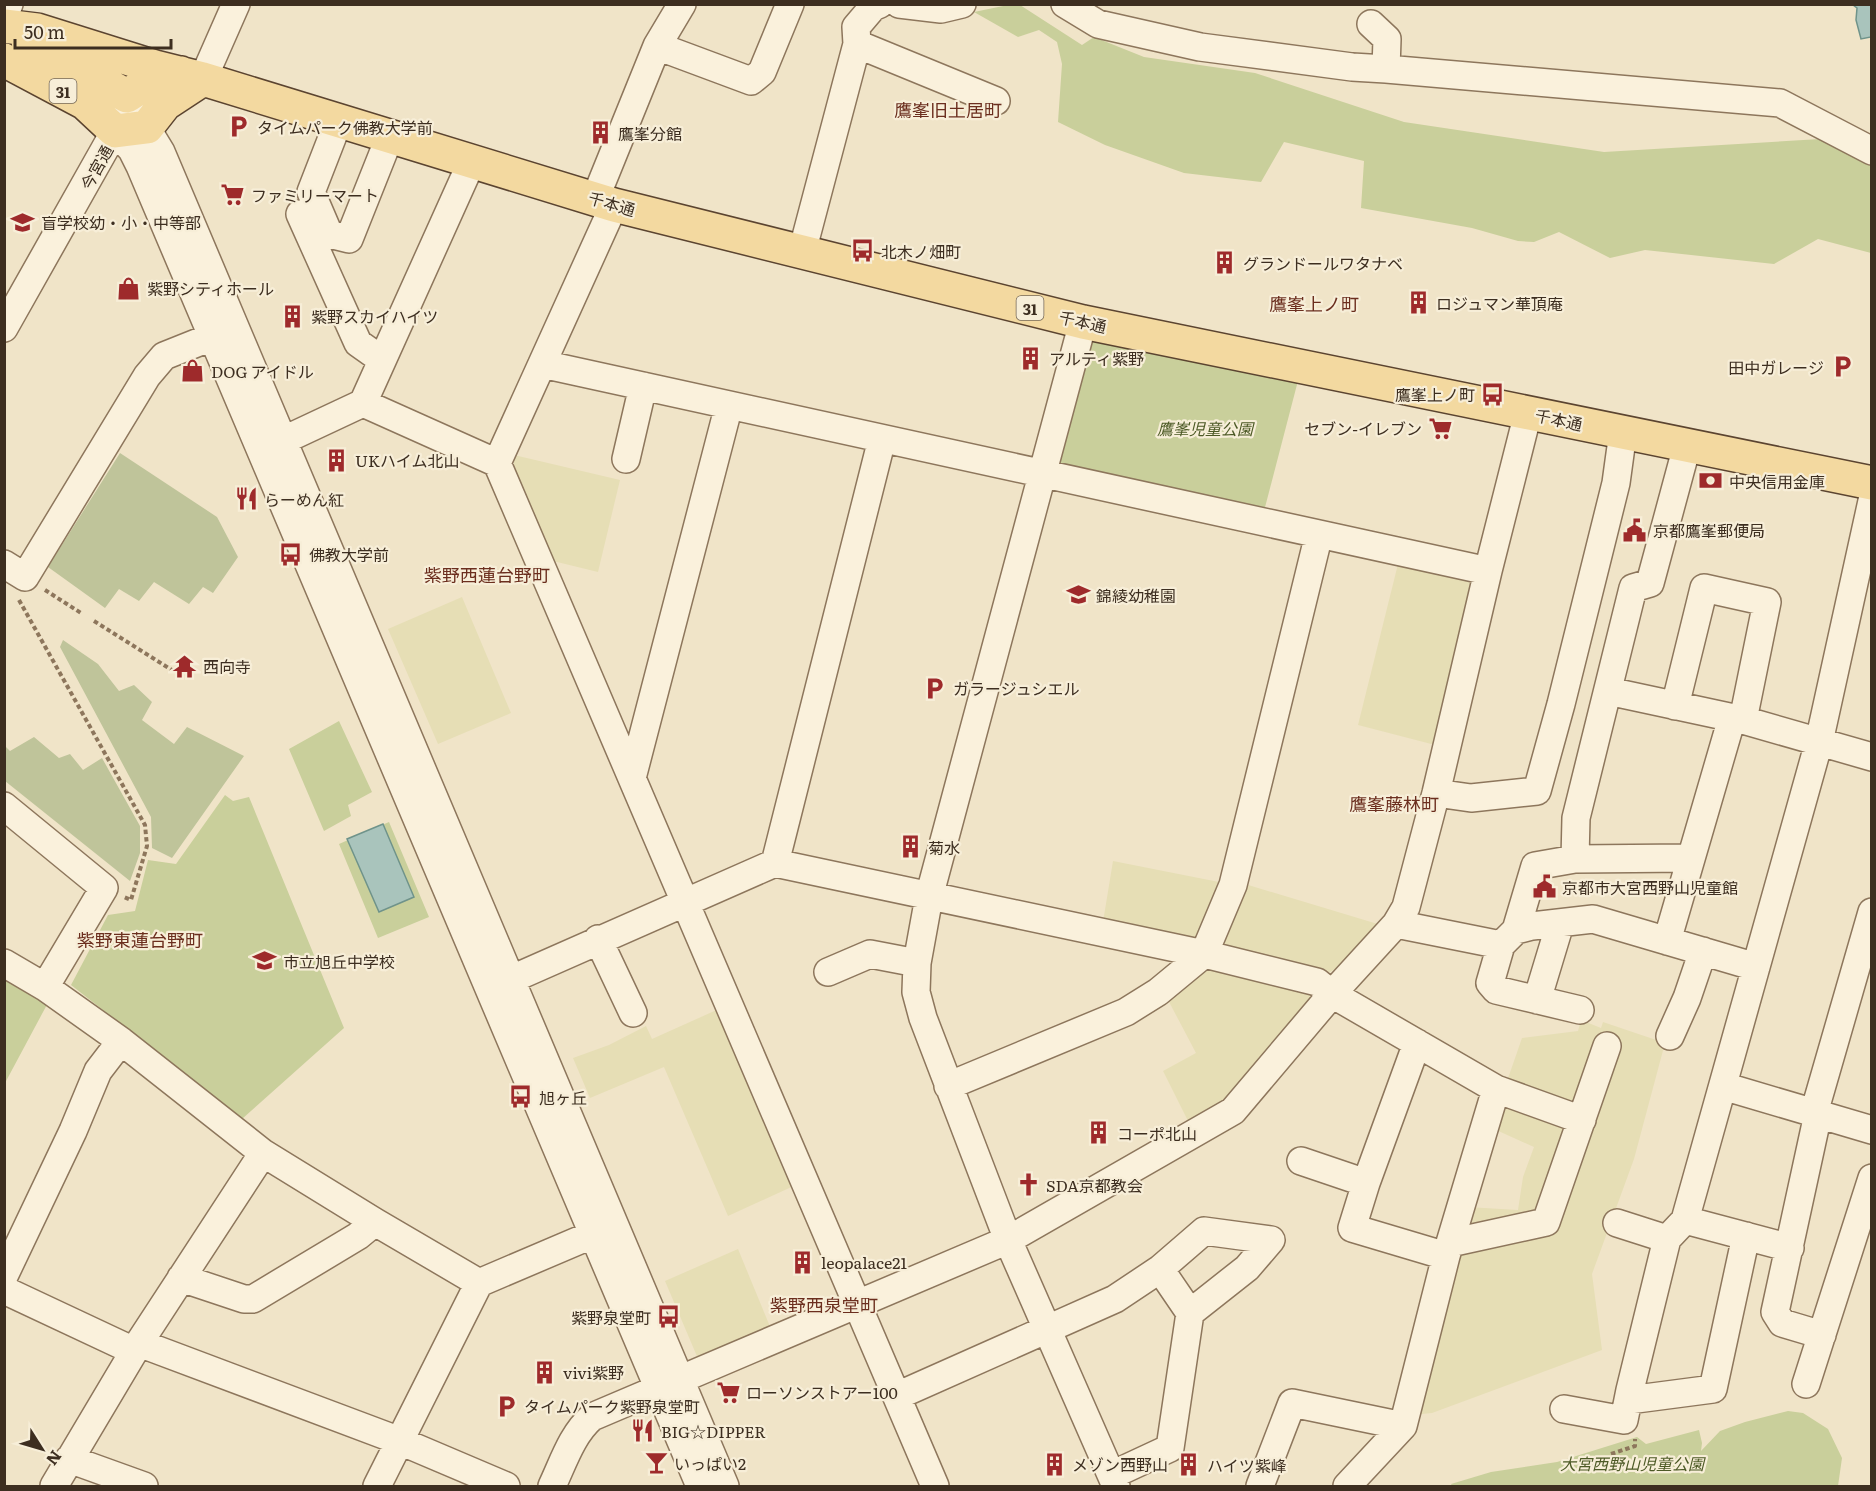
<svg xmlns="http://www.w3.org/2000/svg" width="1876" height="1491" font-family="Literata,'Noto Sans JP',serif">
<style>
.farmland{fill:#e6deb5}
.green{fill:#c9cf9b}
.cemetery{fill:#bfc49a}
.water{fill:#a9c4bc;stroke:#6f938a;stroke-width:1.5}
.lines{fill:none;stroke-linecap:round;stroke-linejoin:round}
.minor-casing{stroke:#8d765c;stroke-width:30}
.major-casing{stroke:#5b4430;stroke-width:36}
.path{stroke:#8d765c;stroke-width:4;stroke-dasharray:4.5 3;stroke-linecap:butt}
.minor{stroke:#faf1dc;stroke-width:27}
.major{stroke:#f3d9a0;stroke-width:33}
.labels{text-anchor:middle;dominant-baseline:central;stroke-width:4.5;stroke-linejoin:round;paint-order:stroke}
.shield{fill:#f7eed8;stroke:#756857;stroke-width:1.5}
.shield-label{font-size:15px;font-weight:bold;fill:#3d2e20}
.poi-label{font-size:16px;fill:#3d2e20;stroke:#f7eed8;text-anchor:start}
.street-label{font-size:16px;fill:#3d2e20;stroke:#f7eed8}
.park-label{font-size:16px;font-style:italic;fill:#4d5a26;stroke:#f7eed8}
.neighbourhood-label{font-size:18px;fill:#6b2e1e;stroke:#f7eed8}
</style>
<rect width="100%" height="100%" fill="#f0e4c8"/>
<path class="farmland" d="M514 455 620 480 598 572 553 561 514 470Z
M1399 560 1470 576 1477 588 1439 746 1358 725Z
M462 597 511 713 438 744 388 629Z
M1113 861 1224 883 1203 936 1191 943 1103 922Z
M1245 884 1381 925 1343 964 1330 972 1318 974 1219 944Z
M1210 966 1314 991 1318 997 1224 1106 1190 1125 1163 1071 1196 1053 1167 998Z
M721 1008 798 1184 728 1216 664 1067 590 1098 573 1058 609 1045 646 1026 652 1039Z
M1581 1020 1601 1028 1603 1022 1665 1043 1634 1159 1592 1274 1602 1350 1432 1413 1412 1415 1467 1207 1518 1210 1523 1177 1534 1147 1494 1129 1505 1087 1522 1038 1578 1031Z
M738 1249 771 1329 699 1361 665 1281Z"/>
<path class="green" d="M1008 5H1020L1082 45 1094 37 1144 57 1255 73 1404 122 1604 152 1871 136V253L1818 239 1774 264 1645 250 1610 258 1559 232 1534 242 1518 241 1472 228 1361 208 1364 161 1284 142 1261 182 1184 173 1105 145 1058 122 1062 64 1057 42 1039 30 1018 37 974 12Z
M1102 331 1300 373 1263 515 1057 466 1089 341Z
M339 721 372 792 348 805 351 816 324 831 289 749Z
M225 795 233 801 249 797 344 1028 242 1119 71 985 108 915 135 911 148 860 176 864Z
M389 822 429 917 378 938 339 844Z
M5 973 50 999 5 1083Z
M1788 1411 1803 1413 1828 1429 1842 1458 1838 1486H1452L1451 1484 1491 1472 1557 1462 1637 1437 1646 1444 1699 1430 1702 1443 1701 1451 1720 1431 1745 1422Z"/>
<path class="cemetery" d="M120 453 217 517 238 557 213 593 203 587 189 604 154 582 139 601 119 589 105 608 48 567Z
M63 640 98 664 119 691 134 685 152 702 142 720 174 744 187 727 244 756 172 858 152 848 151 817 60 647Z
M34 737 59 758 70 754 83 770 102 758 140 826V853L130 881 5 781V746L10 751Z"/>
<path class="water" d="M1853 5H1871V37L1861 39 1856 20 1857 8Z
M383 824 414 897 379 912 347 839Z"/>
<g class="lines">
<defs>
<path id="minor" d="M899 4 941 9 962 4
M1065 4 1098 24 1200 47 1352 67 1386 69
M4 16 9 4
M1371 24 1387 39 1386 69 1780 103 1872 151
M857 44 996 101
M657 46 751 81 762 72 790 4
M203 79 236 4
M127 96 161 152 725 1486
M339 120 311 192 329 234 349 239 390 136
M115 131 132 150 140 166 700 1486
M472 161 363 403 497 463 935 1486
M595 199 657 46 682 4
M300 214 358 343 382 360
M802 252 857 44 856 27 873 7 880 4
M1083 322 929 897 917 963 916 992 923 1018 1008 1240 1116 1486
M4 328 115 131 121 114
M542 364 1488 571
M267 448 363 403
M626 459 643 386
M497 463 614 205
M4 564 25 577 147 376 164 356 229 330
M1608 691 1743 720 1872 757
M1675 706 1704 588 1767 602 1743 720
M632 778 729 405
M1436 793 1471 798 1537 791 1561 704 1616 483 1623 432
M4 806 104 888 45 987
M1575 859 1576 818 1633 588 1650 583 1687 446
M775 863 882 439
M1396 924 1501 945 1516 930 1532 926 1593 919 1756 967
M1516 930 1535 866 1575 859 1690 858
M598 939 633 1013
M1667 941 1732 718
M1501 945 1490 983 1496 990 1580 1010
M4 963 45 987 121 1041 263 1153 375 1222 479 1283
M828 972 870 954 917 963
M496 986 775 863 1204 954 1317 982 1332 994 1496 1089 1582 1120
M1537 1000 1560 924
M1670 1036 1687 998 1703 951
M1417 1043 1366 1183 1352 1228 1446 1256
M948 1086 1126 1012 1158 992 1204 954 1233 885 1319 534
M1723 1086 1872 1130
M1814 1113 1872 912
M1818 1114 1775 1312 1782 1323 1822 1335
M1301 1161 1366 1183
M1685 1220 1790 1248
M1617 1223 1667 1239
M1450 1243 1546 1222 1607 1046
M1160 1269 1190 1313
M4 1276 73 1131 98 1071 121 1041
M181 1278 244 1299H253L358 1236 375 1222
M4 1290 134 1351
M139 1343 400 1441 506 1486
M1806 1384 1872 1178
M897 1396 1115 1299 1160 1269 1204 1231 1271 1240 1247 1268 1190 1313 1170 1448 1112 1475
M1629 1400 1713 1389 1746 1236
M1564 1409 1624 1420 1630 1390 1667 1239 1685 1220 1819 742 1872 501
M69 1459 144 1486
M54 1486 139 1343 263 1153
M377 1486 479 1283 608 1228
M552 1486C563 1463 572 1434 592 1417L1008 1240 1233 1111 1332 994 1396 924 1406 907 1436 793 1488 571 1528 413
M1260 1486 1292 1403 1403 1426
M1347 1486 1403 1426 1446 1256 1496 1089"/>
<path id="major" d="M4 26 37 30 155 67 203 79 614 205 1083 322 1872 483
M28 41 127 96C144 83 161 79 181 73
M4 60 85 103 115 131 147 127 165 104 203 79"/>
</defs>
<use href="#minor" class="minor-casing"/>
<use href="#major" class="major-casing"/>
<path class="path" d="M45 590 81 613
M19 600 145 825 147 846 131 900 124 897
M94 621 183 677
M1611 1454 1635 1446V1439"/>
<use href="#minor" class="minor"/>
<use href="#major" class="major"/>
</g>
<defs>
<symbol id="parking-bare" viewBox="-9 -9 18 18"><path d="M-3.5-5.5H1a3.5 3.5 0 0 1 0 7H-1V5.5H-3.5ZM-1-3.4V-.6H.8a1.4 1.4 0 0 0 0-2.8Z" fill="#9e2a2b" stroke="#f7eed8" stroke-width="2.5" paint-order="stroke"/></symbol>
<symbol id="building-bare" viewBox="-9 -9 18 18"><path d="M-4-6H4V6H1V3H-1V6H-4ZM-2.5-4.3h1.7v1.8h-1.7ZM.8-4.3h1.7v1.8H.8ZM-2.5-1h1.7V.8h-1.7ZM.8-1h1.7V.8H.8Z" fill="#9e2a2b" stroke="#f7eed8" stroke-width="2.5" paint-order="stroke"/></symbol>
<symbol id="supermarket-bare" viewBox="-9 -9 18 18"><path d="M-6-5.5h2.5l.6 2H6L4.5 2H-2.5L-4.4-4H-6ZM-1.5 3.2a1.3 1.3 0 1 0 .1 0ZM3 3.2a1.3 1.3 0 1 0 .1 0Z" fill="#9e2a2b" stroke="#f7eed8" stroke-width="2.5" paint-order="stroke"/></symbol>
<symbol id="school-bare" viewBox="-9 -9 18 18"><path d="M0-5L7-2L0 1L-7-2ZM-4 1L0 2.5L4 1V4Q0 6-4 4Z" fill="#9e2a2b" stroke="#f7eed8" stroke-width="2.5" paint-order="stroke"/></symbol>
<symbol id="bus-bare" viewBox="-9 -9 18 18"><path d="M-5-6H5V4H4V6H2V4H-2V6H-4V4H-5ZM-3.5-4V0h7V-4ZM-3.5 1.2v1.5H-2V1.2ZM2 1.2v1.5H3.5V1.2Z" fill="#9e2a2b" stroke="#f7eed8" stroke-width="2.5" paint-order="stroke"/></symbol>
<symbol id="shop-bare" viewBox="-9 -9 18 18"><path d="M-5-2.5h2.3a2.7 3.5 0 0 1 5.4 0H5L5.5 6h-11ZM-1.5-2.5h3a1.5 2.3 0 0 0-3 0Z" fill="#9e2a2b" stroke="#f7eed8" stroke-width="2.5" paint-order="stroke"/></symbol>
<symbol id="bank-bare" viewBox="-9 -9 18 18"><path d="M-6-4H6V4H-6ZM0-2.3a2.3 2.3 0 1 0 0 4.6a2.3 2.3 0 1 0 0-4.6Z" fill="#9e2a2b" stroke="#f7eed8" stroke-width="2.5" paint-order="stroke"/></symbol>
<symbol id="restaurant-bare" viewBox="-9 -9 18 18"><path d="M-5-6h1v4h1v-4h1v4h1v-4h1v5L-1.5 .5V6h-2V.5L-5-1ZM5-6V6H3V1.5H1.5Q1.5-4 5-6Z" fill="#9e2a2b" stroke="#f7eed8" stroke-width="2.5" paint-order="stroke"/></symbol>
<symbol id="civic-bare" viewBox="-9 -9 18 18"><path d="M-.6-6.5H3V-4.5H.6V-3L4-1V1h2V6H-6V1h2V-1L-.6-3ZM-1.2 2.5V6h2.4V2.5Z" fill="#9e2a2b" stroke="#f7eed8" stroke-width="2.5" paint-order="stroke"/></symbol>
<symbol id="temple-bare" viewBox="-9 -9 18 18"><path d="M0-6L5-2H3V0L6.5 2.5H4V6H1.5V3h-3V6H-4V2.5H-6.5L-3 0V-2H-5Z" fill="#9e2a2b" stroke="#f7eed8" stroke-width="2.5" paint-order="stroke"/></symbol>
<symbol id="church-bare" viewBox="-9 -9 18 18"><path d="M-1.2-6h2.4v3.5h3.3v2.4h-3.3V6h-2.4V-.1h-3.3v-2.4h3.3Z" fill="#9e2a2b" stroke="#f7eed8" stroke-width="2.5" paint-order="stroke"/></symbol>
<symbol id="bar-bare" viewBox="-9 -9 18 18"><path d="M-6-5H6L.8 .8V4.5H3.5V6h-7V4.5H-.8V.8Z" fill="#9e2a2b" stroke="#f7eed8" stroke-width="2.5" paint-order="stroke"/></symbol>
</defs>
<g fill-rule="evenodd">
<use href="#parking-bare" x="222" y="110" width="33" height="33"/>
<use href="#building-bare" x="584" y="116" width="33" height="33"/>
<use href="#supermarket-bare" x="216" y="178" width="33" height="33"/>
<use href="#school-bare" x="6" y="206" width="33" height="33"/>
<use href="#bus-bare" x="846" y="234" width="33" height="33"/>
<use href="#building-bare" x="1208" y="246" width="33" height="33"/>
<use href="#shop-bare" x="112" y="272" width="33" height="33"/>
<use href="#building-bare" x="1402" y="286" width="33" height="33"/>
<use href="#building-bare" x="276" y="300" width="33" height="33"/>
<use href="#building-bare" x="1014" y="342" width="33" height="33"/>
<use href="#parking-bare" x="1826" y="350" width="33" height="33"/>
<use href="#shop-bare" x="176" y="354" width="33" height="33"/>
<use href="#bus-bare" x="1476" y="378" width="33" height="33"/>
<use href="#supermarket-bare" x="1424" y="412" width="33" height="33"/>
<use href="#building-bare" x="320" y="444" width="33" height="33"/>
<use href="#bank-bare" x="1694" y="464" width="33" height="33"/>
<use href="#restaurant-bare" x="230" y="482" width="33" height="33"/>
<use href="#civic-bare" x="1618" y="514" width="33" height="33"/>
<use href="#bus-bare" x="274" y="538" width="33" height="33"/>
<use href="#school-bare" x="1062" y="578" width="33" height="33"/>
<use href="#temple-bare" x="168" y="650" width="33" height="33"/>
<use href="#parking-bare" x="918" y="672" width="33" height="33"/>
<use href="#building-bare" x="894" y="830" width="33" height="33"/>
<use href="#civic-bare" x="1528" y="870" width="33" height="33"/>
<use href="#school-bare" x="248" y="944" width="33" height="33"/>
<use href="#bus-bare" x="504" y="1080" width="33" height="33"/>
<use href="#building-bare" x="1082" y="1116" width="33" height="33"/>
<use href="#church-bare" x="1012" y="1168" width="33" height="33"/>
<use href="#building-bare" x="786" y="1246" width="33" height="33"/>
<use href="#bus-bare" x="652" y="1300" width="33" height="33"/>
<use href="#building-bare" x="528" y="1356" width="33" height="33"/>
<use href="#supermarket-bare" x="712" y="1376" width="33" height="33"/>
<use href="#parking-bare" x="490" y="1390" width="33" height="33"/>
<use href="#restaurant-bare" x="626" y="1414" width="33" height="33"/>
<use href="#bar-bare" x="640" y="1446" width="33" height="33"/>
<use href="#building-bare" x="1038" y="1448" width="33" height="33"/>
<use href="#building-bare" x="1172" y="1448" width="33" height="33"/>
</g>
<g class="labels">
<g class="shield">
<rect x="49.5" y="79" width="27" height="24" rx="4.5"/>
<rect x="1016.5" y="296" width="27" height="24" rx="4.5"/>
</g>
<g class="shield-label">
<text x="63" y="91">31</text>
<text x="1030" y="308">31</text>
</g>
<g class="poi-label">
<text x="257" y="127">タイムパーク佛教大学前</text>
<text x="618" y="133">鷹峯分館</text>
<text x="251" y="195">ファミリーマート</text>
<text x="41" y="222">盲学校幼・小・中等部</text>
<text x="881" y="251">北木ノ畑町</text>
<text x="1243" y="263">グランドールワタナベ</text>
<text x="147" y="288">紫野シティホール</text>
<text x="1436" y="303">ロジュマン華頂庵</text>
<text x="311" y="316">紫野スカイハイツ</text>
<text x="1049" y="358">アルティ紫野</text>
<text x="1824" y="367" text-anchor="end">田中ガレージ</text>
<text x="211" y="371">DOG アイドル</text>
<text x="1475" y="394" text-anchor="end">鷹峯上ノ町</text>
<text x="1422" y="428" text-anchor="end">セブン-イレブン</text>
<text x="355" y="460">UKハイム北山</text>
<text x="1729" y="481">中央信用金庫</text>
<text x="264" y="499">らーめん紅</text>
<text x="1653" y="530">京都鷹峯郵便局</text>
<text x="309" y="554">佛教大学前</text>
<text x="1096" y="595">錦綾幼稚園</text>
<text x="203" y="666">西向寺</text>
<text x="953" y="688">ガラージュシエル</text>
<text x="928" y="847">菊水</text>
<text x="1562" y="887">京都市大宮西野山児童館</text>
<text x="283" y="961">市立旭丘中学校</text>
<text x="539" y="1097">旭ヶ丘</text>
<text x="1117" y="1133">コーポ北山</text>
<text x="1046" y="1185">SDA京都教会</text>
<text x="821" y="1262">leopalace21</text>
<text x="651" y="1317" text-anchor="end">紫野泉堂町</text>
<text x="563" y="1372">vivi紫野</text>
<text x="746" y="1392">ローソンストアー100</text>
<text x="524" y="1406">タイムパーク紫野泉堂町</text>
<text x="661" y="1431">BIG☆DIPPER</text>
<text x="674" y="1463">いっぱい2</text>
<text x="1072" y="1464">メゾン西野山</text>
<text x="1207" y="1465">ハイツ紫峰</text>
</g>
<g class="street-label">
<text transform="translate(96 167) rotate(-61)">今宮通</text>
<text transform="translate(612 203) rotate(16)">千本通</text>
<text transform="translate(1083 321) rotate(13)">千本通</text>
<text transform="translate(1559 419) rotate(12)">千本通</text>
</g>
<g class="park-label">
<text x="1205" y="428">鷹峯児童公園</text>
<text x="1632" y="1463">大宮西野山児童公園</text>
</g>
<g class="neighbourhood-label">
<text x="948" y="109">鷹峯旧土居町</text>
<text x="1314" y="303">鷹峯上ノ町</text>
<text x="487" y="574">紫野西蓮台野町</text>
<text x="1394" y="803">鷹峯藤林町</text>
<text x="140" y="939">紫野東蓮台野町</text>
<text x="824" y="1304">紫野西泉堂町</text>
</g>
</g>
<rect width="1876" height="1491" fill="none" stroke="#3d2e20" stroke-width="12"/>
<g transform="translate(42 1449) rotate(127)" stroke="#f7eed8" stroke-width="4.5" paint-order="stroke">
<path d="M0-4.5L10 22L0 15L-10 22Z" fill="#3d2e20"/>
<text y="-9" font-size="16" font-weight="bold" text-anchor="middle" fill="#3d2e20">N</text>
</g>
<path d="M15 39v9h156v-9" fill="none" stroke="#3d2e20" stroke-width="3"/>
<text x="24" y="39" font-size="18" fill="#3d2e20" stroke="#f7eed8" stroke-width="4.5" paint-order="stroke">50 m</text>
</svg>
